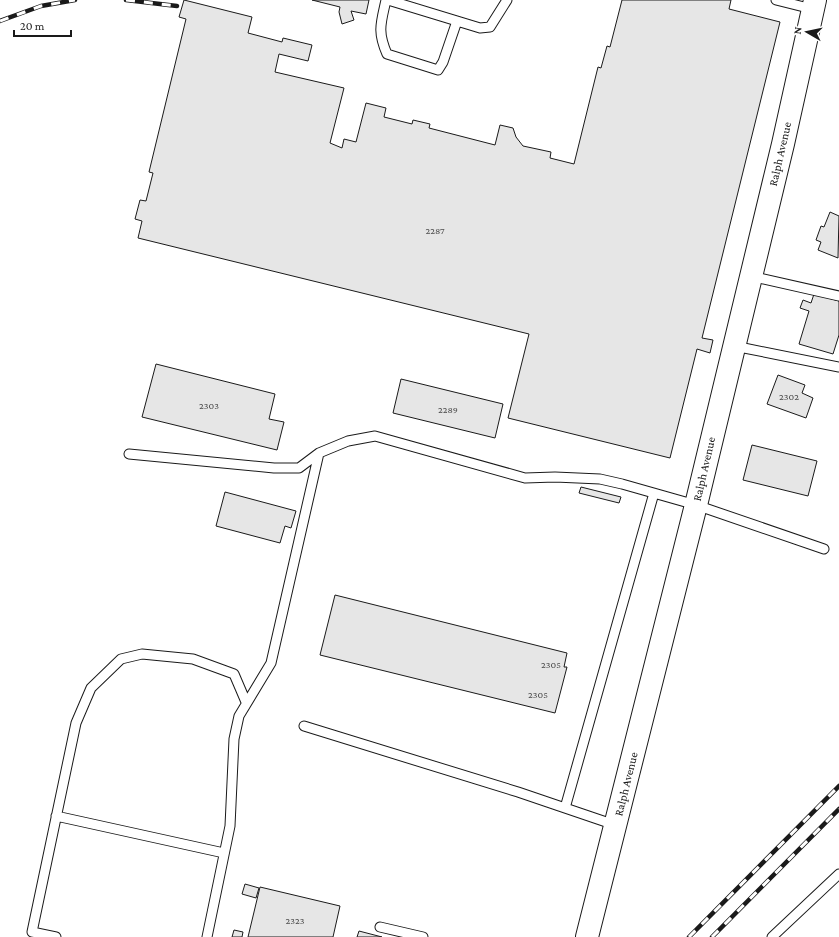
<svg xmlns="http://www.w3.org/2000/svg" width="839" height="937" font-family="'Crimson Pro',serif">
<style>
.building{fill:#e6e6e6;stroke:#1a1a1a}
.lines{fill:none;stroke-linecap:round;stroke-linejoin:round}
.lane-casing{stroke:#1a1a1a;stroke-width:11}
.secondary-casing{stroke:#1a1a1a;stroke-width:24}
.lane{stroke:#fff;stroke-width:9}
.secondary{stroke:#fff;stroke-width:22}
.rail-casing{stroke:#1a1a1a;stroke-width:4.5}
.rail{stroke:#fff;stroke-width:3;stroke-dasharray:9;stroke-linecap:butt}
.labels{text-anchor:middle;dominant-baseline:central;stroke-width:3;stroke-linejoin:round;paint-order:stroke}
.number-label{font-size:10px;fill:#4d4d4d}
.street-label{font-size:12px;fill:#1a1a1a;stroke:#fff}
</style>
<rect width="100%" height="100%" fill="#fff"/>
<path class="building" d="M184 0 252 17 248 33 282 42 283 38 312 45 308 61 279 54 275 72 344 88 330 143 342 148 344 139 356 142 366 103 386 108 384 117 412 124 413 120 430 124 429 128 495 145 500 125 513 128 516 137 523 146 551 152 550 158 574 164 598 67 601 68 607 46 610 47 622 0H731L729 9 780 22 702 338 713 340 710 353 697 349 670 458 508 418 529 334 138 238 142 221 135 219 140 200 146 201 153 173 149 172 186 19 179 17Z
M312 0H369L366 14 351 11 354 20 342 24 339 12 340 7Z
M830 212 839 216 838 258 818 250 821 242 816 240 821 226 824 227Z
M814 294 839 301V335L833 354 799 344 809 311 800 308 803 300 811 303Z
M156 364 275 394 269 419 284 422 277 450 142 417Z
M778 375 805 385 802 393 813 398 806 418 767 404Z
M401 379 503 404 495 438 393 413Z
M752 445 817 461 808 496 743 480Z
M581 487 621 497 619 503 579 493Z
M225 492 296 511 291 528 285 526 280 543 216 526Z
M335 595 567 653 564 667H567L555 713 320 655Z
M245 884 259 888 256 898 242 894Z
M260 887 340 906 333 937H248Z
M234 930 243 932 242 937H232Z
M359 931 382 937H357Z"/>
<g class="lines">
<defs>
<path id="lane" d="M386 0C381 23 377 31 387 54L438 70 443 62 457 21
M388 0 480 28 490 27 507 0
M776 0 812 9
M750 276 839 296
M734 346 839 367
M129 454 274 468H299L319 453 348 441 375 436 525 478 555 477 600 479 622 484 696 505 824 549
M304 726 518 792 615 825
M565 808 654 493
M56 816 224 853
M380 927 423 937
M56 937 32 932 76 723 91 688 121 659 142 654 193 659 234 674 246 702
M207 937 230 826 234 739 239 716 271 663 319 453
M772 937 839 874"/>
<path id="secondary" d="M587 937 696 505 783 144 815 0"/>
</defs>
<use href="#lane" class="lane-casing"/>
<use href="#secondary" class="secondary-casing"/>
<use href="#lane" class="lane"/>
<use href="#secondary" class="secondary"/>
<defs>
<path id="rail" d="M126 0 177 6
M0 21 41 6 75 0
M689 937 839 786
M712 937 839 809"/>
</defs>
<use href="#rail" class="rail-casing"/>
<use href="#rail" class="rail"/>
</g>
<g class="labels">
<g class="number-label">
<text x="435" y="230">2287</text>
<text x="789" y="396">2302</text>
<text x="209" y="405">2303</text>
<text x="448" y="409">2289</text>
<text x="551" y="664">2305</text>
<text x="538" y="694">2305</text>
<text x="295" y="920">2323</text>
</g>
<g class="street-label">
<text transform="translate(780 154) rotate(-77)">Ralph Avenue</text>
<text transform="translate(704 469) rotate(-77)">Ralph Avenue</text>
<text transform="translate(626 784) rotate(-76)">Ralph Avenue</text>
</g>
</g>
<g transform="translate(807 32) rotate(279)" stroke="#ffffff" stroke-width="3" paint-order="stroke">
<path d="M0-3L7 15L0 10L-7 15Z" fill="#1a1a1a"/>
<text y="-6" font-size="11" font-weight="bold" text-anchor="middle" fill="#1a1a1a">N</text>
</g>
<path d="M14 30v6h57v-6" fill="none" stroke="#1a1a1a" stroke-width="2"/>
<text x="20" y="30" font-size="12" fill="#1a1a1a" stroke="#ffffff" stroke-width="3" paint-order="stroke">20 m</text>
</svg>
